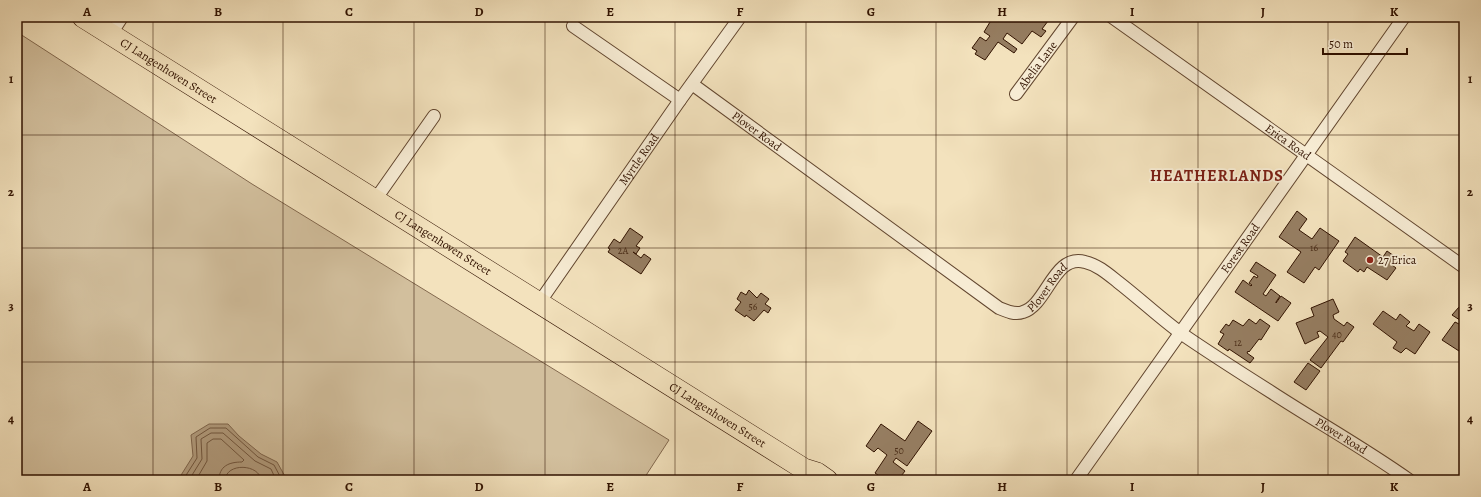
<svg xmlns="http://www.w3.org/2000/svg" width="1481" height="497" font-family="Alegreya,serif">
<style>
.green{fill:#d2bf9d;stroke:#82684e}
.water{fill:#b19b7d;stroke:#7e644b}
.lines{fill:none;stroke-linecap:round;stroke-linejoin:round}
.shore{stroke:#71563e;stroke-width:1}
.building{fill:#967e62;stroke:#311200}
.street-casing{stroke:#62462f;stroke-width:14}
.highway-casing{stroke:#311200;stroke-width:22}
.street{stroke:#f7ecd4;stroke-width:12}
.highway{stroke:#f3e2bd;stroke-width:21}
.grid{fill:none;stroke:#311200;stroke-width:1;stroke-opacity:0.55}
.poi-dot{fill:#8f2418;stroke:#f7ecd4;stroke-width:1.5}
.labels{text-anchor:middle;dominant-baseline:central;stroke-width:3.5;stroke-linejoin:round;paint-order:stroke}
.number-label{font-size:10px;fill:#4a2d18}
.street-label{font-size:12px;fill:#311200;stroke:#f7ecd4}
.poi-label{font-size:12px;fill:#311200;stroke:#f7ecd4;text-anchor:start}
.district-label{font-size:16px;font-weight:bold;letter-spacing:1px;fill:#7a1f14;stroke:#f7ecd4}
.neatline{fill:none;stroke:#311200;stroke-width:1.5}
.grid-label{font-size:13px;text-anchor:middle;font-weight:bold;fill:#311200}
</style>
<rect width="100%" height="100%" fill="#f3e2bd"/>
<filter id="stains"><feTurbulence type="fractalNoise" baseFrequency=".005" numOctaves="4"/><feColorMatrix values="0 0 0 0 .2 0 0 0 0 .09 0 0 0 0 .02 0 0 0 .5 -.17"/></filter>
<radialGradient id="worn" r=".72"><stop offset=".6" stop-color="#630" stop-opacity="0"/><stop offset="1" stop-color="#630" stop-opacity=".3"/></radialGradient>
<path class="green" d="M17 32 252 184 669 440 643 480H17Z"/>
<path class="water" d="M209 424H228L239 436 261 454 277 462 287 480H255L251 478 235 477 232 480H178L193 456 191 435Z"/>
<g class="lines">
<path class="shore" d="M183 480 197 458 196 437 210 428H226L258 457 274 465 282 480
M189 480 202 459 201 439 211 433H223L255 461 271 469 276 480
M196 480 207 461V443L213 439H221L244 460 242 462C229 462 219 466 219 480
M225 480C226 462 260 464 261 480"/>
</g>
<path class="building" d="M993 17H1008L1011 19 1013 17H1051L1042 29 1046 31 1041 37 1032 31 1022 44 1007 33 1003 39 1017 49 1014 53 998 42 985 60 975 54 977 51 972 48 980 37 986 41 990 36 984 32Z
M1297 211 1307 219 1299 230 1312 239 1320 228 1339 241 1319 270 1315 267 1304 283 1287 272 1301 252 1279 237Z
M630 228 643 237 636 246 640 248 636 254 633 252 641 258 644 254 651 259 641 274 608 252 610 249 608 248 614 239 620 243Z
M1355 237 1383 257 1387 251 1397 258 1392 265 1396 268 1387 280 1367 267 1364 272 1360 269 1358 272 1343 261 1348 254 1345 252Z
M1256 262 1276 275 1263 294 1266 296 1271 289 1280 296 1276 302V303L1281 296 1291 303 1278 321 1235 292 1243 280 1251 286 1252 285 1249 283 1254 276 1257 278 1258 276 1250 271Z
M749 290 757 298 761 293 769 299 765 304 771 308 768 313 764 310 754 321 746 315 745 317 735 310 741 302 737 299 741 292 746 295Z
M1333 299 1339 312 1333 315 1334 319 1344 326 1347 322 1354 327 1343 342 1341 341 1321 368 1310 360 1328 337 1320 331 1317 332 1319 337 1305 344 1296 323 1314 316 1311 308Z
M1459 307 1464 310V343L1459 351 1442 340 1455 322 1461 325 1463 322 1452 315Z
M1383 311 1396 320 1400 314 1410 322 1406 326 1414 331 1419 324 1430 332 1415 354 1406 348 1401 353 1393 348 1397 342 1373 324Z
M1249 319 1256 324 1260 319 1270 326 1261 340 1259 339 1249 352 1248 351 1247 353 1254 358 1250 363 1229 349 1228 351 1218 344 1224 334 1220 332 1226 324 1229 326 1233 320 1243 326Z
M1308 363 1320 371 1306 390 1294 382Z
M918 421 932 431 907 466 896 458 893 462 905 471 898 480H885L875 473 887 455 878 448 874 452 866 446 881 424 905 441Z"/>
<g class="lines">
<defs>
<g id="street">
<path id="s1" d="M1112 17 1464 267"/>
<path d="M573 26 680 100"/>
<path d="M111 34 122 17"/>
<path id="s2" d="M692 84 999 308C1006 311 1015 315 1023 312 1047 305 1054 253 1085 262 1098 265 1108 274 1118 282 1140 299 1160 318 1182 334 1211 354 1241 373 1271 392 1317 422 1364 448 1409 480"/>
<path id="s3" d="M1016 94 1073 17"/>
<path d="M375 200 434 116"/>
<path id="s4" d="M539 303 680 100 740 17"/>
<path id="s5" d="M1076 480 1404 17"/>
</g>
<g id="highway">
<path id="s6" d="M83 17 804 469 817 473 827 480"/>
</g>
</defs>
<use href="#street" class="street-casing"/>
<use href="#highway" class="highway-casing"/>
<use href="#street" class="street"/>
<use href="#highway" class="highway"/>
</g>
<path class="grid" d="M153 17V480M283 17V480M414 17V480M545 17V480M675 17V480M806 17V480M936 17V480M1067 17V480M1198 17V480M1328 17V480M17 135H1464M17 248H1464M17 362H1464"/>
<circle class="poi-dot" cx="1370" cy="260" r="4"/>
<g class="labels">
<g class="number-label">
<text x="1314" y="247">16</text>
<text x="623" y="250">2A</text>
<text x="753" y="306">56</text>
<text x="1337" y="334">40</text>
<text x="1238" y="342">12</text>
<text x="899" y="450">50</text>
</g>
<g class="street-label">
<text stroke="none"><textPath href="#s3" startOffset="36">Abelia Lane</textPath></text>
<text stroke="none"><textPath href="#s6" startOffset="101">CJ Langenhoven Street</textPath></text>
<text stroke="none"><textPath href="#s2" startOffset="80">Plover Road</textPath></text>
<text stroke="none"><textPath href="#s1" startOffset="216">Erica Road</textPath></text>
<text stroke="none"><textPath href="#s4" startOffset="175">Myrtle Road</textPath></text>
<text stroke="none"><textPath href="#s6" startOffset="425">CJ Langenhoven Street</textPath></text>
<text stroke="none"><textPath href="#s5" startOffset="284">Forest Road</textPath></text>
<text stroke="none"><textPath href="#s2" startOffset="440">Plover Road</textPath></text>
<text stroke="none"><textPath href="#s6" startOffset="749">CJ Langenhoven Street</textPath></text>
<text stroke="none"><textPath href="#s2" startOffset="800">Plover Road</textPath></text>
</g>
<g class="poi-label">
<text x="1378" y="260">27 Erica</text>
</g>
<g class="district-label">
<text x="1217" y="176">HEATHERLANDS</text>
</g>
</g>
<rect width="1481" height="497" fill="none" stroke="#f3e2bd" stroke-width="44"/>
<path d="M1323 48v6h84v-6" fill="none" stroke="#311200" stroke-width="2"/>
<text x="1329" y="48" font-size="12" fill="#311200" stroke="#f7ecd4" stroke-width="3" paint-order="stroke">50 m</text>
<rect x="22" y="22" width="1437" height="453" class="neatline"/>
<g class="grid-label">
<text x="87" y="16">A</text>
<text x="218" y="16">B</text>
<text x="349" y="16">C</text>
<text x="479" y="16">D</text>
<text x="610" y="16">E</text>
<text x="740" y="16">F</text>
<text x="871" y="16">G</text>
<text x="1002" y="16">H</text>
<text x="1132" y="16">I</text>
<text x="1263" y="16">J</text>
<text x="1394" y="16">K</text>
<text x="11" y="83">1</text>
<text x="1470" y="83">1</text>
<text x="11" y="196">2</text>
<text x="1470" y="196">2</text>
<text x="11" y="310">3</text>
<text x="1470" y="310">3</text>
<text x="11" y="423">4</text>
<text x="1470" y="423">4</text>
<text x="87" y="491">A</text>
<text x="218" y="491">B</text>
<text x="349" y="491">C</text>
<text x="479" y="491">D</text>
<text x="610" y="491">E</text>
<text x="740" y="491">F</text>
<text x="871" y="491">G</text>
<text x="1002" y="491">H</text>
<text x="1132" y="491">I</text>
<text x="1263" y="491">J</text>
<text x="1394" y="491">K</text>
</g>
<rect width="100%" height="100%" filter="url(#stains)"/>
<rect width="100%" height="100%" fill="url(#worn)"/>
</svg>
